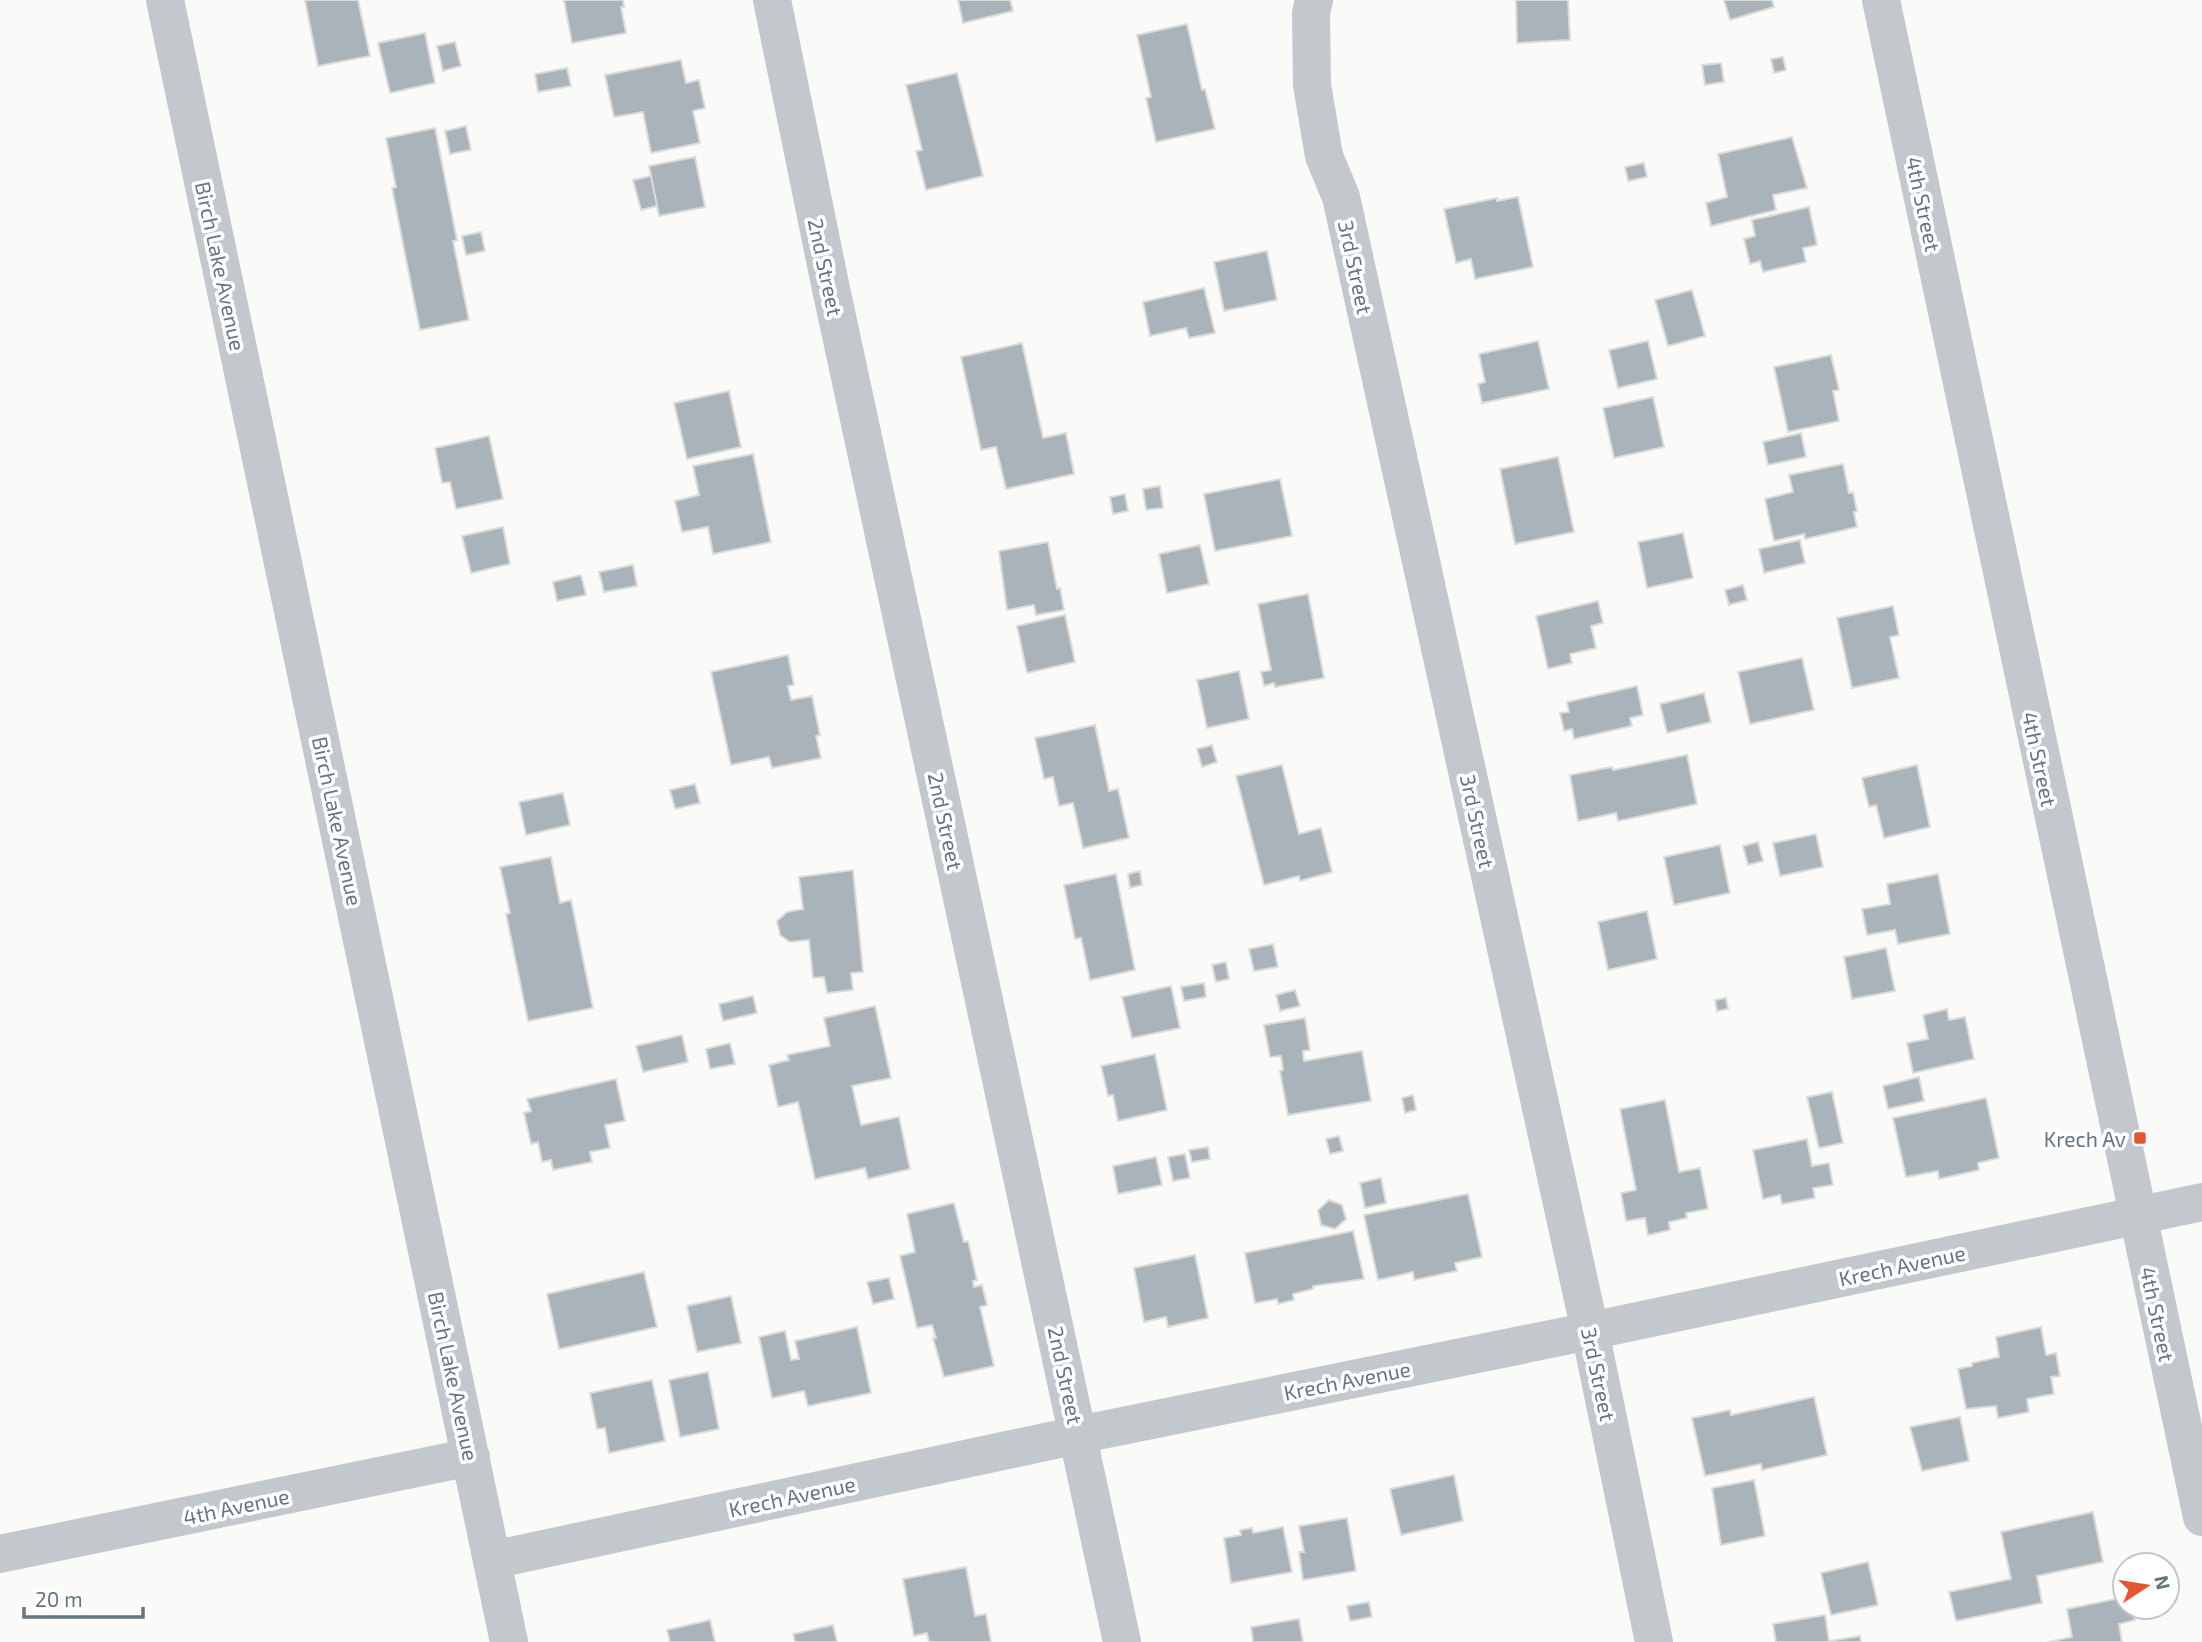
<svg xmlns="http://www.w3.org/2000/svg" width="2202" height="1642" font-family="'Exo 2',sans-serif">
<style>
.building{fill:#aab3b9;stroke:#dcdcda;stroke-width:2}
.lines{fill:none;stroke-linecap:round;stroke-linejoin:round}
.minor{stroke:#c3c8cc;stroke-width:38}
.poi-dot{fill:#e4572e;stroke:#fff;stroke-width:2.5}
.labels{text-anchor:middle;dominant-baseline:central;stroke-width:7;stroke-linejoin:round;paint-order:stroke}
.street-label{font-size:21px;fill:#657683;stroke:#fff}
.poi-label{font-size:21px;fill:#657683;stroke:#fff;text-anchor:end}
</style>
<rect width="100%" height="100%" fill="#fafaf8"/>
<path class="building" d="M305 0H358L370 56 318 66Z
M564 0H623L624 7H621L626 33 572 43Z
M958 0H1010L1013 11 963 23Z
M1516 0H1568L1570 40 1517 43Z
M1724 0H1772L1774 7 1730 20Z
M1187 24 1202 90 1205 89 1215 129 1156 142 1146 98 1151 97 1137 35Z
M425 33 435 83 390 93 378 43Z
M455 42 461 66 443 71 437 46Z
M1783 57 1786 70 1774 73 1771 59Z
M681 60 686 83 699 80 705 108 693 111 700 143 651 153 643 112 614 117 605 75Z
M1721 63 1724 82 1705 85 1702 65Z
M567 68 571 86 538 92 535 74Z
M957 73 983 176 926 190 916 151 922 150 906 85Z
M466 126 471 150 450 154 445 131Z
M435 128 457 240 453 241 469 320 420 330 392 188 396 187 386 138Z
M1792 137 1807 188 1773 195 1776 210 1711 226 1706 203 1727 197 1718 154Z
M695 157 705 207 659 216 649 166Z
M1644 163 1647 177 1628 181 1625 167Z
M651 176 657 206 641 210 633 180Z
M1518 197 1533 267 1475 279 1471 259 1456 263 1444 209 1497 198V201Z
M1809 207 1817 245 1803 248 1806 262 1763 272 1760 261 1750 264 1744 239 1755 236 1752 220Z
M481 232 485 251 466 255 462 236Z
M1267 251 1277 300 1224 311 1214 262Z
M1204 288 1215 333 1189 338 1186 328 1150 336 1143 302Z
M1692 290 1705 336 1668 346 1655 300Z
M1538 341 1549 389 1482 403 1478 384 1485 382 1479 354Z
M1648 341 1657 379 1618 388 1609 350Z
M1022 343 1043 438 1066 433 1074 474 1006 489 996 447 981 450 961 357Z
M1831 355 1839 390 1833 391 1839 421 1788 432 1774 367Z
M729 391 741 447 687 459 674 403Z
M1653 397 1664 447 1614 458 1603 408Z
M1801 433 1806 457 1768 465 1763 442Z
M489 436 503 499 456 509 450 482 442 483 435 448Z
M753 454 771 542 713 554 708 527 682 532 675 501 699 495 693 466Z
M1558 457 1574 532 1515 544 1500 469Z
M1843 464 1849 493 1853 492 1857 511 1854 512 1857 527 1805 539 1804 534 1774 541 1765 499 1793 492 1789 475Z
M1280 479 1292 536 1215 551 1204 494Z
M1160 486 1163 508 1146 510 1143 489Z
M1125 494 1128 511 1113 514 1110 497Z
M503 527 510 564 471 573 462 536Z
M1683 533 1693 578 1647 588 1638 542Z
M1800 540 1805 563 1764 573 1759 549Z
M1048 542 1057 589 1060 588 1064 610 1036 615 1034 605 1007 610 999 551Z
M1200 545 1209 584 1167 593 1159 554Z
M633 565 637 586 604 592 599 572Z
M581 575 586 595 557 601 553 582Z
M1743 585 1747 600 1729 605 1725 590Z
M1308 594 1324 678 1275 687 1274 683 1264 686 1261 672 1271 670 1258 604Z
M1598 601 1603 623 1591 626 1596 648 1570 654 1572 663 1548 669 1536 616Z
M1893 606 1899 635 1890 637 1899 678 1852 688 1837 618Z
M1065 615 1075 662 1027 673 1017 626Z
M788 655 794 685 788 686 791 700 812 696 820 735 816 736 821 758 772 768 769 757 731 765 711 672Z
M1802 658 1814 710 1750 724 1738 672Z
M1239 671 1249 719 1207 728 1197 680Z
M1637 686 1643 715 1630 718 1632 726 1574 739 1572 729 1564 731 1560 713 1569 712 1567 702Z
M1704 693 1711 722 1667 733 1660 704Z
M1095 725 1109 791 1118 789 1129 838 1083 848 1073 803 1059 806 1053 777 1044 779 1035 738Z
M1212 745 1217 762 1202 767 1197 749Z
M1687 755 1697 804 1618 821 1616 813 1578 821 1570 775 1612 767 1613 770Z
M1282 765 1299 834 1321 828 1332 872 1300 881 1299 876 1264 885 1236 776Z
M1917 765 1930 827 1884 838 1876 805 1869 807 1862 778Z
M695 784 700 803 675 809 670 790Z
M563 793 570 825 526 835 519 802Z
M1816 834 1823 867 1780 876 1773 843Z
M1758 842 1763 861 1748 865 1743 846Z
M1720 845 1730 893 1674 905 1664 857Z
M551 857 560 903 571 900 593 1008 528 1021 506 914 510 913 500 867Z
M853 870 863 972 851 973 853 990 827 993 824 977 813 978 809 940 790 942 780 935 777 921 787 912 803 909 799 877Z
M1140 871 1142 885 1130 888 1128 874Z
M1116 874 1135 970 1090 980 1081 938 1075 939 1064 885Z
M1938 874 1950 934 1898 944 1895 930 1867 935 1862 909 1890 904 1887 884Z
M1647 911 1657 959 1608 970 1598 922Z
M1273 944 1278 967 1254 971 1249 949Z
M1886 948 1895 991 1852 999 1844 957Z
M1226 962 1229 979 1216 982 1212 965Z
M1204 983 1206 997 1184 1001 1181 987Z
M1171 986 1180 1028 1132 1038 1122 997Z
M1295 990 1300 1006 1280 1011 1276 995Z
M753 996 757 1013 723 1021 719 1004Z
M1726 998 1728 1009 1717 1011 1715 1000Z
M875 1006 891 1078 852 1086 861 1125 899 1117 910 1169 868 1179 865 1168 815 1179 798 1102 778 1107 769 1065 789 1060 787 1055 830 1046 824 1018Z
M1947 1009 1949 1020 1965 1017 1974 1059 1913 1073 1907 1043 1928 1039 1923 1015Z
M1305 1018 1310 1050 1303 1051 1304 1061 1362 1051 1371 1101 1288 1115 1280 1071 1283 1070 1281 1056 1270 1057 1264 1025Z
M682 1035 688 1062 643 1072 636 1046Z
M730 1043 735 1064 710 1069 706 1049Z
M1155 1054 1167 1110 1118 1121 1113 1095 1108 1096 1101 1066Z
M1919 1077 1924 1101 1888 1109 1883 1086Z
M616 1079 625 1121 605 1125 610 1148 590 1152 592 1162 553 1170 551 1160 542 1162 538 1142 531 1144 524 1113 531 1111 527 1099Z
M1832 1092 1843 1143 1819 1148 1807 1097Z
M1413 1095 1416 1110 1405 1113 1402 1098Z
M1986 1098 1999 1158 1978 1163 1979 1170 1939 1179 1938 1171 1906 1177 1893 1118Z
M1665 1100 1679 1172 1700 1168 1708 1209 1686 1213 1687 1218 1669 1222 1670 1230 1648 1235 1645 1218 1626 1221 1621 1193 1636 1190 1620 1109Z
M1339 1136 1343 1151 1330 1154 1326 1139Z
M1807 1139 1812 1166 1829 1163 1833 1185 1813 1188 1815 1198 1782 1204 1780 1195 1763 1199 1753 1150Z
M1208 1147 1210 1159 1192 1162 1189 1150Z
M1185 1154 1190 1178 1173 1181 1168 1157Z
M1156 1157 1162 1185 1118 1194 1113 1166Z
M1381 1178 1386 1203 1365 1208 1360 1183Z
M1468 1194 1482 1257 1455 1263 1457 1271 1414 1280 1413 1272 1378 1280 1364 1215Z
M1329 1200 1342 1205 1346 1219 1335 1229 1321 1225 1318 1210Z
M954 1203 964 1242 968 1241 977 1280 973 1281 974 1287 982 1285 987 1305 980 1307 994 1366 944 1377 933 1338H936L932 1325 917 1328 900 1256 915 1252 907 1214Z
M1353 1231 1364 1279 1313 1286V1289L1293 1294 1294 1300 1278 1304 1277 1299 1255 1303 1245 1253Z
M1195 1255 1208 1318 1168 1327 1166 1317 1144 1322 1134 1268Z
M644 1272 657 1327 559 1349 547 1294Z
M889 1278 894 1299 873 1304 867 1282Z
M731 1296 741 1343 697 1352 687 1306Z
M857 1327 871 1393 808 1406 804 1391 772 1398 759 1337 785 1331 791 1360 799 1359 795 1341Z
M2041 1327 2046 1355 2056 1353 2060 1376 2051 1377 2054 1394 2027 1399 2029 1412 1998 1418 1996 1406 1966 1409 1958 1369 1972 1366V1363L1999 1357 1996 1337Z
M708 1372 719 1429 680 1437 669 1380Z
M652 1380 665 1441 609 1453 605 1428 597 1429 590 1393Z
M1814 1397 1827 1455 1762 1470 1761 1464 1705 1476 1692 1418 1730 1410 1731 1415Z
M1960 1417 1969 1461 1922 1471 1910 1427Z
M1454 1475 1463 1521 1401 1535 1390 1489Z
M1754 1480 1765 1536 1721 1545 1712 1488Z
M2093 1512 2103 1562 2037 1576 2042 1603 1956 1621 1949 1592 2011 1579 2001 1532Z
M1347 1518 1356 1571 1303 1580 1299 1552H1304L1299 1526Z
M1283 1527 1292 1572 1231 1583 1224 1538 1241 1535 1240 1530 1252 1528 1253 1533Z
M1868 1562 1878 1605 1831 1615 1821 1573Z
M966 1567 975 1616 986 1614 991 1642H929L927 1633 914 1636 903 1579Z
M2125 1597V1607H2132L2135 1620 2119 1624 2122 1642H2048L2072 1637 2067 1609Z
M1369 1602 1372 1617 1350 1621 1347 1606Z
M1825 1615 1829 1641 1860 1636 1861 1642H1776L1773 1624Z
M1299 1619 1303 1642H1253L1251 1627Z
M710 1620 715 1642H670L667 1630Z
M833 1625 837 1642H795L793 1634Z"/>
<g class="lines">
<path class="minor" d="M165 0 509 1642
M772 0 830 284 1122 1642
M1314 0 1311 13 1312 85 1324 156 1341 197 1590 1331 1654 1642
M1881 0 2202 1517
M0 1554 471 1457
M492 1560 1078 1435 1590 1331 2202 1202"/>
</g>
<rect class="poi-dot" x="2133" y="1131" width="14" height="14" rx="3.5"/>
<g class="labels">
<g class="street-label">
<text transform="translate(1924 204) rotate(78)">4th Street</text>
<text transform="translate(221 266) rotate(78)">Birch Lake Avenue</text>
<text transform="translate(826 267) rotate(78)">2nd Street</text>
<text transform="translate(1356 267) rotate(78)">3rd Street</text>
<text transform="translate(2040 759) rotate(78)">4th Street</text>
<text transform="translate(338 821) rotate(78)">Birch Lake Avenue</text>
<text transform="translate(946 821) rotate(78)">2nd Street</text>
<text transform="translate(1478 821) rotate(78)">3rd Street</text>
<text transform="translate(1902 1265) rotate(-12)">Krech Avenue</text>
<text transform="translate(2158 1314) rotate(78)">4th Street</text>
<text transform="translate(1599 1374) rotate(78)">3rd Street</text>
<text transform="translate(1066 1375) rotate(78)">2nd Street</text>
<text transform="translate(454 1376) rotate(78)">Birch Lake Avenue</text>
<text transform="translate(1347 1380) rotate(-11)">Krech Avenue</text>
<text transform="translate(792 1496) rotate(-12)">Krech Avenue</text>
<text transform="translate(236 1506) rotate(-12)">4th Avenue</text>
</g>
<g class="poi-label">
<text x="2126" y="1138">Krech Av</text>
</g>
</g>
<g transform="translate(2146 1586) rotate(78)"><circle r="33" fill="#ffffff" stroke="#c1c8cd" stroke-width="2"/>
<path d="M0-5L12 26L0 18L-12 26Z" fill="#e4572e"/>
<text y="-10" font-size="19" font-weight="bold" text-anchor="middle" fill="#657683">N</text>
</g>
<path d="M24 1607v10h119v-10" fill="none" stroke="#657683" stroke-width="3.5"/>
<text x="35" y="1607" font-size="21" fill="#657683" stroke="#ffffff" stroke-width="5" paint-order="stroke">20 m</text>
</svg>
